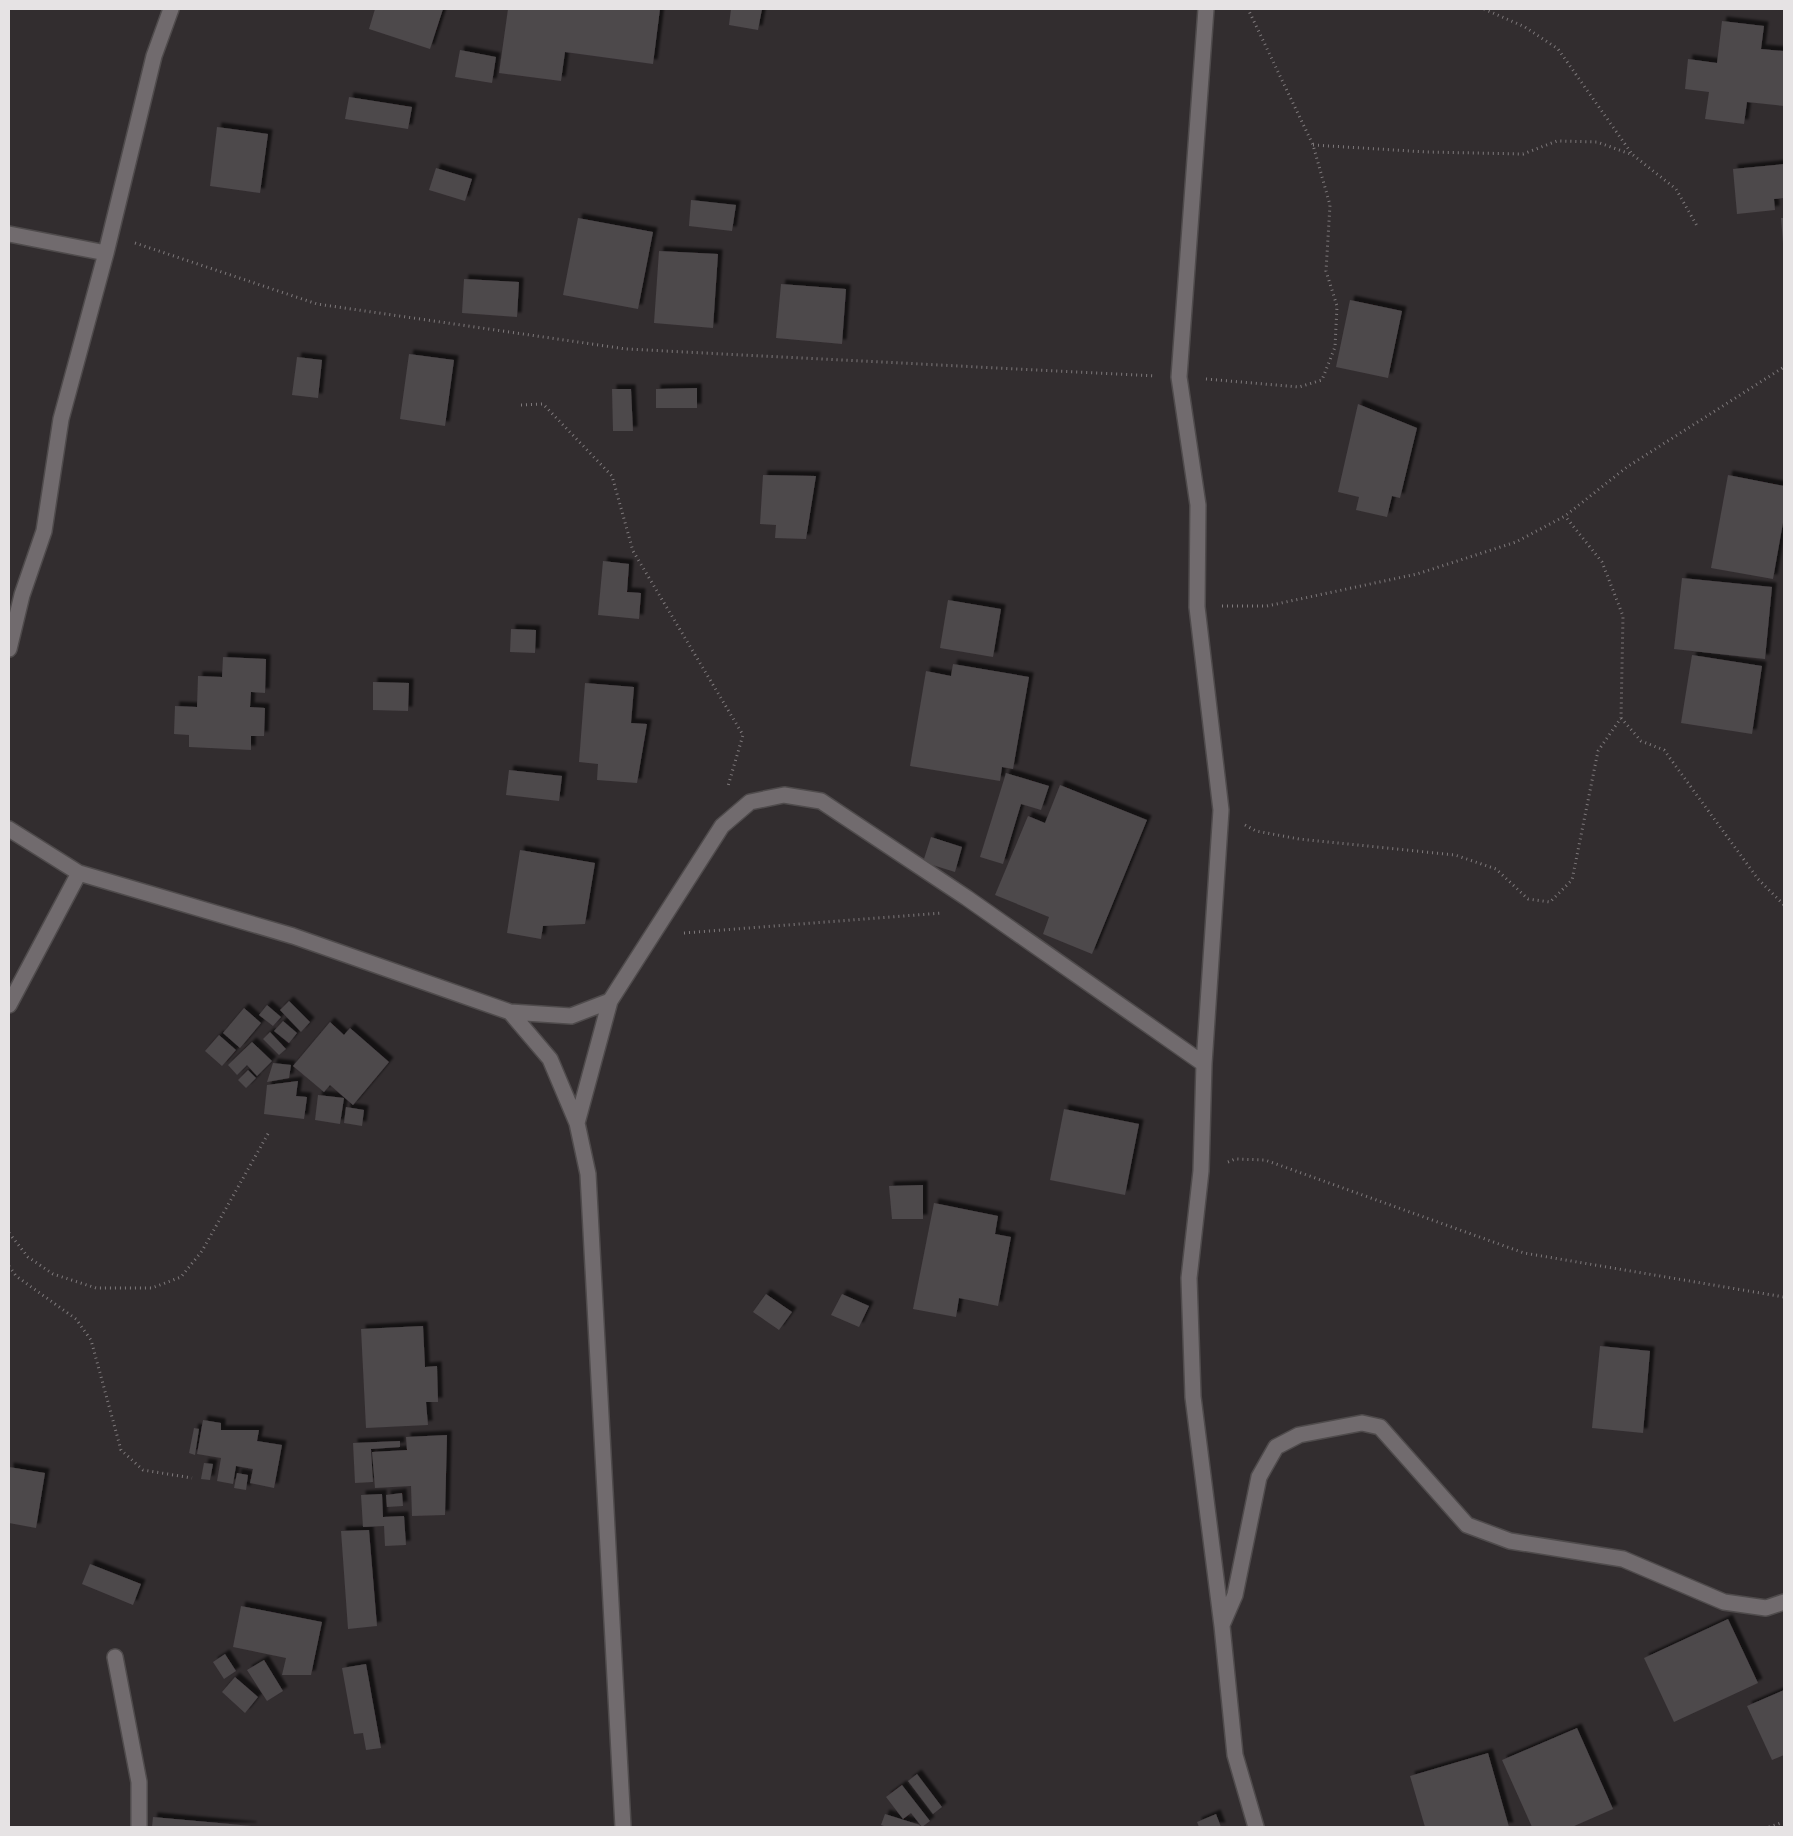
<svg xmlns="http://www.w3.org/2000/svg" width="1793" height="1836" font-family="'DejaVu Sans',sans-serif">
<style>
.building{fill:#4d484b;filter:url(#shadow)}
.lines{fill:none;stroke-linecap:round;stroke-linejoin:round}
.minor-casing{stroke:#4f4b4c;stroke-width:18}
.path{stroke:#7e797b;stroke-width:3;stroke-dasharray:1 4;stroke-linecap:butt}
.minor{stroke:#716b6e;stroke-width:15}
</style>
<defs>
<filter id="shadow"><feDropShadow dx="4.5" dy="-4.5" stdDeviation="1" flood-color="#0009"/></filter>
</defs>
<rect width="100%" height="100%" fill="#322d2f"/>
<path class="building" d="M375 9H443L430 49 369 29Z
M508 9H660L653 64 565 52 561 81 499 73Z
M731 9H762L758 30 729 25Z
M1722 21 1764 26 1761 49 1784 51V106L1747 102 1744 124 1705 119 1709 92 1685 89 1688 59 1717 63Z
M460 50 496 57 492 83 455 77Z
M349 97 412 107 408 129 345 119Z
M217 127 268 134 260 193 210 186Z
M1784 164V198L1774 199 1775 210 1737 214 1733 169Z
M436 168 472 179 465 201 429 190Z
M691 200 736 205 732 231 689 226Z
M578 218 653 232 638 309 563 295Z
M1781 218H1784V243H1783Z
M659 251 718 254 713 328 654 323Z
M464 279 519 282 517 317 462 313Z
M781 284 846 289 842 344 776 338Z
M1350 300 1402 311 1388 378 1336 367Z
M409 354 454 360 445 426 400 419Z
M297 357 322 360 318 398 292 395Z
M697 388V408H656V389Z
M612 389H631L633 431H613Z
M1358 404 1417 428 1400 498 1392 496 1387 517 1356 510 1359 497 1338 492Z
M763 475 816 476 806 539 775 538 776 525 760 524Z
M1728 475 1784 486V517L1773 579 1711 568Z
M603 561 629 564 627 592 641 593 639 619 598 615Z
M1682 578 1772 587 1765 659 1674 649Z
M948 600 1001 609 993 657 940 648Z
M511 629 536 630 535 653 510 652Z
M1692 655 1762 666 1752 734 1681 723Z
M223 657 266 659 265 693 251 692 250 707 265 708 264 736H251V750L189 747V735L174 734 175 706 197 707 198 676 222 677Z
M953 664 1029 677 1013 769 1002 767 1000 781 910 766 926 671 951 676Z
M373 682 409 683 408 711 373 710Z
M585 683 634 687 631 723 647 724 637 783 597 780 598 764 579 762Z
M509 770 562 776 559 801 506 795Z
M1006 773 1049 786 1041 810 1021 804 1003 864 980 857Z
M1060 785 1147 820 1092 954 1043 934 1049 917 995 895 1028 816 1045 823Z
M931 837 962 847 955 872 923 862Z
M520 850 595 863 585 924 543 926 541 939 507 933Z
M289 1001 310 1022 301 1032 280 1010Z
M267 1005 281 1017 273 1026 259 1015Z
M244 1008 261 1023 240 1048 223 1033Z
M283 1021 297 1033 289 1043 274 1031Z
M330 1022 344 1035 350 1028 389 1062 353 1105 330 1085 324 1092 293 1066Z
M270 1032 286 1049 279 1055 263 1039Z
M219 1035 236 1050 222 1066 205 1051Z
M252 1042 272 1061 257 1076 247 1065 237 1075 228 1065Z
M273 1063 291 1065 289 1078 267 1082Z
M248 1070 256 1078 246 1088 238 1080Z
M298 1081 296 1096 307 1097 304 1119 264 1114 267 1085Z
M318 1095 344 1098 340 1124 315 1120Z
M346 1107 364 1110 362 1126 344 1123Z
M1064 1109 1139 1124 1125 1195 1050 1180Z
M923 1185V1219H892L889 1186Z
M934 1203 998 1216 995 1234 1011 1237 998 1306 959 1298 956 1317 913 1309Z
M766 1294 792 1312 779 1330 753 1312Z
M842 1294 869 1306 859 1327 831 1315Z
M423 1326 425 1367 437 1366 438 1402H426L428 1425 366 1428 361 1329Z
M1600 1346 1650 1351 1643 1433 1592 1428Z
M203 1420 221 1423V1430H259L257 1441 282 1445 274 1488 250 1483 253 1469 236 1466 233 1484 217 1481 221 1458 197 1454Z
M194 1428 199 1429 195 1455 189 1453Z
M447 1435 445 1515 412 1516 411 1486 375 1488 372 1452 407 1450 406 1437Z
M400 1441V1447L371 1449 373 1482 355 1483 353 1443Z
M204 1463 213 1464 210 1480 201 1479Z
M9 1467 45 1473 36 1528 9 1523Z
M237 1473 248 1475 246 1490 234 1488Z
M402 1493 403 1506 387 1507 386 1495Z
M382 1494 383 1517 404 1516 406 1545 385 1546 384 1526 363 1527 361 1495Z
M369 1530 377 1626 348 1629 341 1531Z
M90 1564 141 1584 133 1605 82 1584Z
M241 1606 322 1622 311 1675H282L286 1658 233 1647Z
M1728 1619 1758 1683 1674 1722 1644 1658Z
M225 1654 236 1671 224 1679 213 1662Z
M264 1660 283 1691 267 1701 247 1670Z
M366 1664 381 1748 366 1750 363 1733 354 1734 342 1668Z
M235 1677 258 1697 245 1713 222 1692Z
M1784 1690V1755L1772 1760 1747 1706Z
M1577 1728 1613 1809 1572 1827H1532L1502 1760Z
M1488 1753 1509 1827H1425L1410 1776Z
M917 1774 942 1807 933 1814 908 1781Z
M902 1785 930 1821 922 1827 911 1813 903 1819 886 1797Z
M885 1814 920 1825 919 1827H887L881 1825Z
M1216 1814 1221 1827H1199L1197 1822Z
M153 1817 252 1826V1827H152Z"/>
<g class="lines">
<defs>
<path id="minor" d="M1206 9 1179 377 1198 505 1197 607 1221 810 1204 1064 1201 1171 1189 1278 1193 1397 1222 1626 1235 1755 1256 1827
M9 234 106 253
M9 649 22 595 44 531 61 419 106 253 154 56 171 9
M9 829 79 873 293 936 510 1012 571 1016 610 1001 722 826 750 802 784 795 821 801 967 898 1204 1064
M9 1005 79 873
M510 1012 550 1059 577 1123 588 1174 623 1827
M577 1123 610 1001
M1222 1625 1235 1595 1259 1477 1276 1447 1299 1435 1362 1423 1380 1427 1467 1525 1510 1541 1623 1559 1724 1602 1766 1608 1784 1602
M115 1657 139 1782V1827"/>
</defs>
<use href="#minor" class="minor-casing"/>
<path class="path" d="M1484 9 1525 27 1558 49 1632 154
M1313 145 1427 152 1523 154 1557 141 1597 142 1633 155 1676 189 1697 226
M135 243 317 304 626 349 1155 376
M1206 379 1299 387 1322 380 1335 347 1337 306 1326 271 1330 205 1313 145 1248 9
M521 405 543 404 612 476 633 551 743 735 728 786
M1222 606H1267L1417 574 1516 542 1565 516 1627 467 1784 367
M1621 718 1641 741 1664 750 1758 879 1784 905
M1245 825 1256 831 1299 839 1455 855 1496 869 1528 899 1550 902 1572 880 1598 751 1621 718 1623 616 1602 562 1565 516
M684 933 942 913
M1228 1162 1235 1159 1265 1160 1524 1253 1784 1297
M9 1233 28 1257 53 1274 96 1288H152L181 1277 202 1251 269 1132
M9 1266 16 1276 76 1319 91 1340 121 1450 143 1470 192 1478
M1769 1827 1784 1822
M1784 1827V1826"/>
<use href="#minor" class="minor"/>
</g>
<rect width="1793" height="1836" fill="none" stroke="#e6e3e4" stroke-width="20"/>
</svg>
